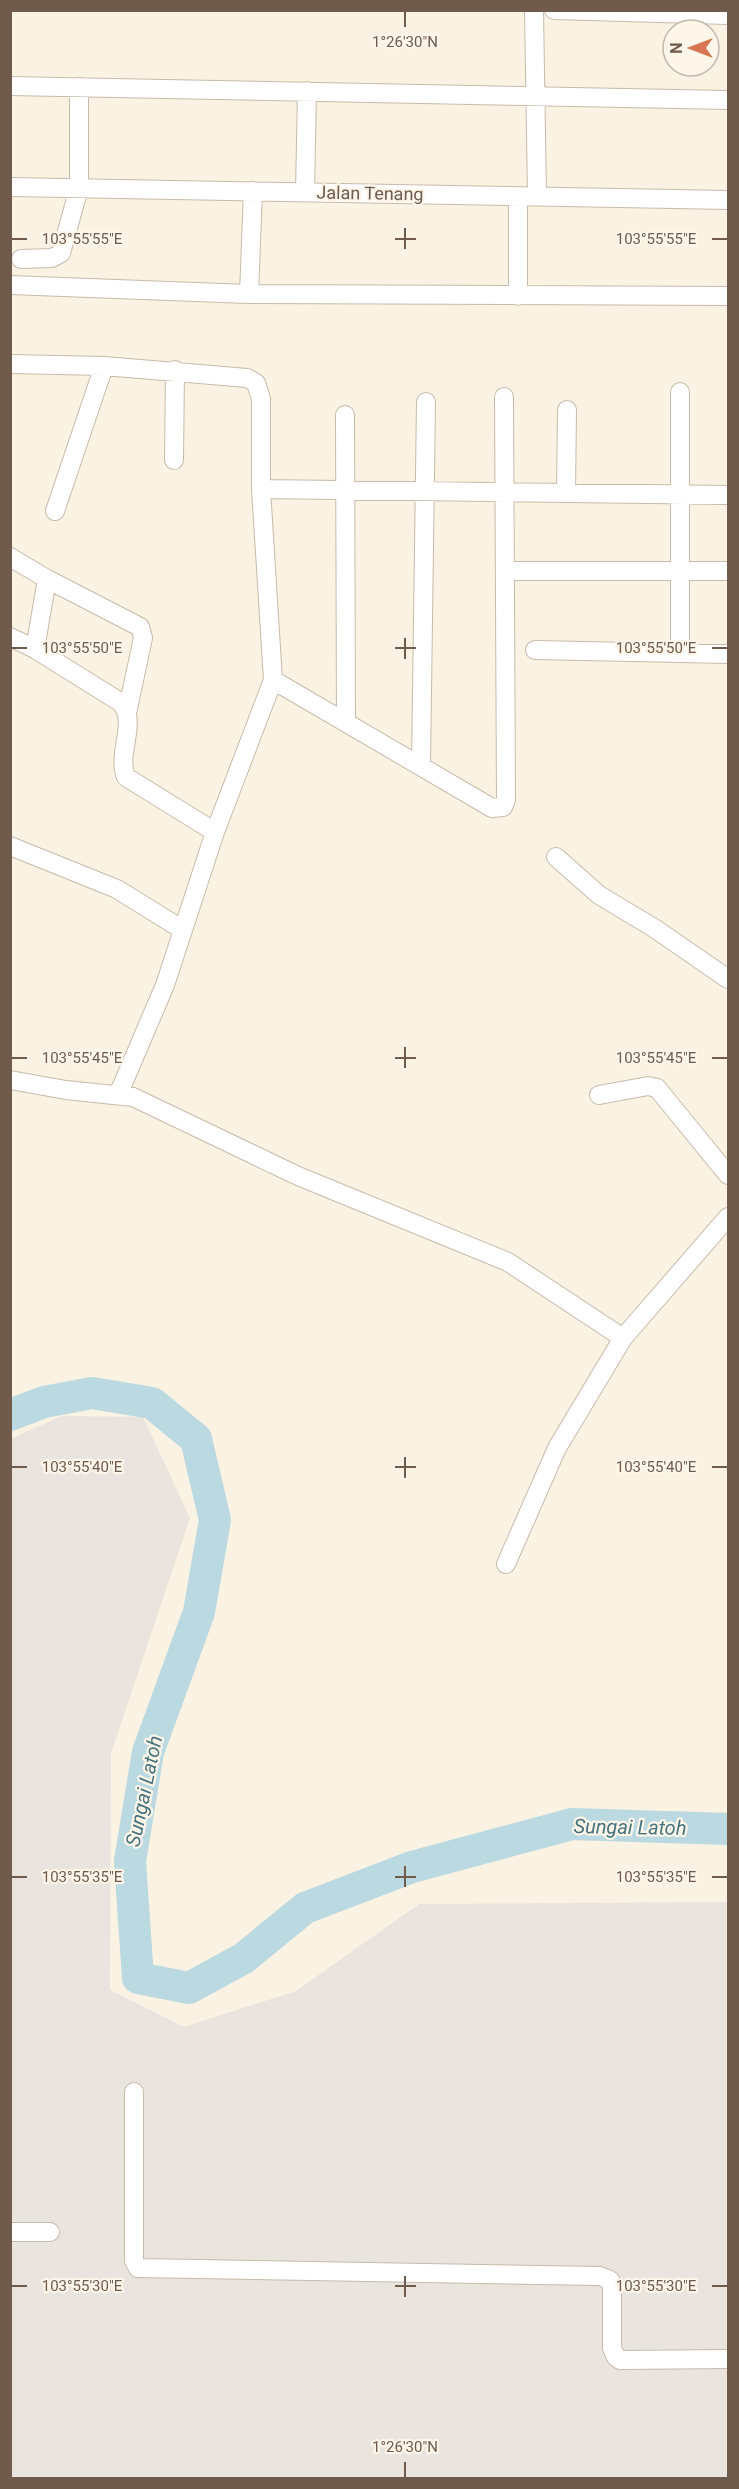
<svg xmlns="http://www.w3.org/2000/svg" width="739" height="2489" font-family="Roboto,sans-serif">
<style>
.industrial{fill:#e9e4de}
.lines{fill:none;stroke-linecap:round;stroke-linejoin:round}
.river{stroke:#bad9e1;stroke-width:32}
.minor-casing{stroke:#c9baab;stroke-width:20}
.minor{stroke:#fff;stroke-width:18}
.ticks{fill:none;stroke:#6f5a4c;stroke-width:2}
.labels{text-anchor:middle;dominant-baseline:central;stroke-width:4.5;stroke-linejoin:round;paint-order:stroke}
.street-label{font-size:18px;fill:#6f5a4c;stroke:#fdf6e9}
.water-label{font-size:20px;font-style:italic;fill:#487480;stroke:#fdf6e9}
.ticks-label{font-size:15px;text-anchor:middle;fill:#6f5a4c;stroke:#fdf6e9;stroke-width:4.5;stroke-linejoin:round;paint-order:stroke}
</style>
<rect width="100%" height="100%" fill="#faf2e3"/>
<path class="industrial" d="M62 1416 143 1417 190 1518 111 1753 110 1990 184 2027 296 1991 419 1904 728 1902V2478H11L10 1439Z"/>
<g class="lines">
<path class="river" d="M10 1415 44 1402 92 1393 152 1403 196 1439 215 1520 199 1612 148 1752 130 1861 138 1978 189 1988 244 1958 305 1908 412 1867 572 1824 728 1829"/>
<defs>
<path id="minor" d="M534 10 537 196
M554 10 728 15
M10 86 728 100
M10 187 728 200
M305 192 307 91
M518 196V296
M21 259 52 258 61 253 79 188V87
M10 285 249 294 728 296
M249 294 253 191
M10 364 104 366 247 378 256 383 261 399V489L273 680 215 832 165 985 118 1095
M345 415 346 721
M174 460 175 370
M261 489 728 495
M566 493 567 410
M55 511 104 366
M10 557 47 579 35 649
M505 571H728
M47 579 140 627 143 638 127 713
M10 637 35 649 120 702C139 721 116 753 126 777L215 832
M535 650 728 654
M680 653V392
M273 680 492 808 503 807 506 800 504 397
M421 765 426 402
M10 846 117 889 183 930
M556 857 599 895 654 928 728 979
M10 1080 66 1090 133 1097 298 1176 508 1262 623 1338
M599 1095 648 1086 657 1088 728 1175
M506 1564 557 1448 623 1338 728 1217
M134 2092V2261L138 2268 600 2276 610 2280 612 2284V2348L616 2357 620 2360 728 2359
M10 2232H50"/>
</defs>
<use href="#minor" class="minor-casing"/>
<use href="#minor" class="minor"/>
</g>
<path class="ticks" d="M405 12V27M405 228V249M12 239H27M395 239H416M712 239H727M405 638V659M12 648H27M395 648H416M712 648H727M405 1047V1068M12 1058H27M395 1058H416M712 1058H727M405 1457V1478M12 1467H27M395 1467H416M712 1467H727M405 1866V1887M12 1877H27M395 1877H416M712 1877H727M405 2276V2297M12 2286H27M395 2286H416M712 2286H727M405 2462V2477"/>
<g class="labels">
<g class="street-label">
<text transform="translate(370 193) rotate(1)">Jalan Tenang</text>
</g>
<g class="water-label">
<text transform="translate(144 1791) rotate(-78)">Sungai Latoh</text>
<text transform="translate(630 1827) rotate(1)">Sungai Latoh</text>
</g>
</g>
<g class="ticks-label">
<text x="405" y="47">1°26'30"N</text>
<text x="656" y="244">103°55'55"E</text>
<text x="82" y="244">103°55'55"E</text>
<text x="656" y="653">103°55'50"E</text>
<text x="82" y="653">103°55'50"E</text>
<text x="656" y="1063">103°55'45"E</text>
<text x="82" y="1063">103°55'45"E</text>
<text x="656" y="1472">103°55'40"E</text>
<text x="82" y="1472">103°55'40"E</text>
<text x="82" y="1882">103°55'35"E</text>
<text x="656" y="1882">103°55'35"E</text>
<text x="82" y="2291">103°55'30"E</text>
<text x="656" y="2291">103°55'30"E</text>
<text x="405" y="2452">1°26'30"N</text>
</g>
<rect width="739" height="2489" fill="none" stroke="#6f5a4c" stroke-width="24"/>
<g transform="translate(691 48) rotate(270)"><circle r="28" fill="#fdf6e9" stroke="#c4b8aa" stroke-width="1.5"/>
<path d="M0-4.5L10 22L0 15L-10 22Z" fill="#d87754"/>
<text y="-9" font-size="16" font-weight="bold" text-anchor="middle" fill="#6f5a4c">N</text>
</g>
</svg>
